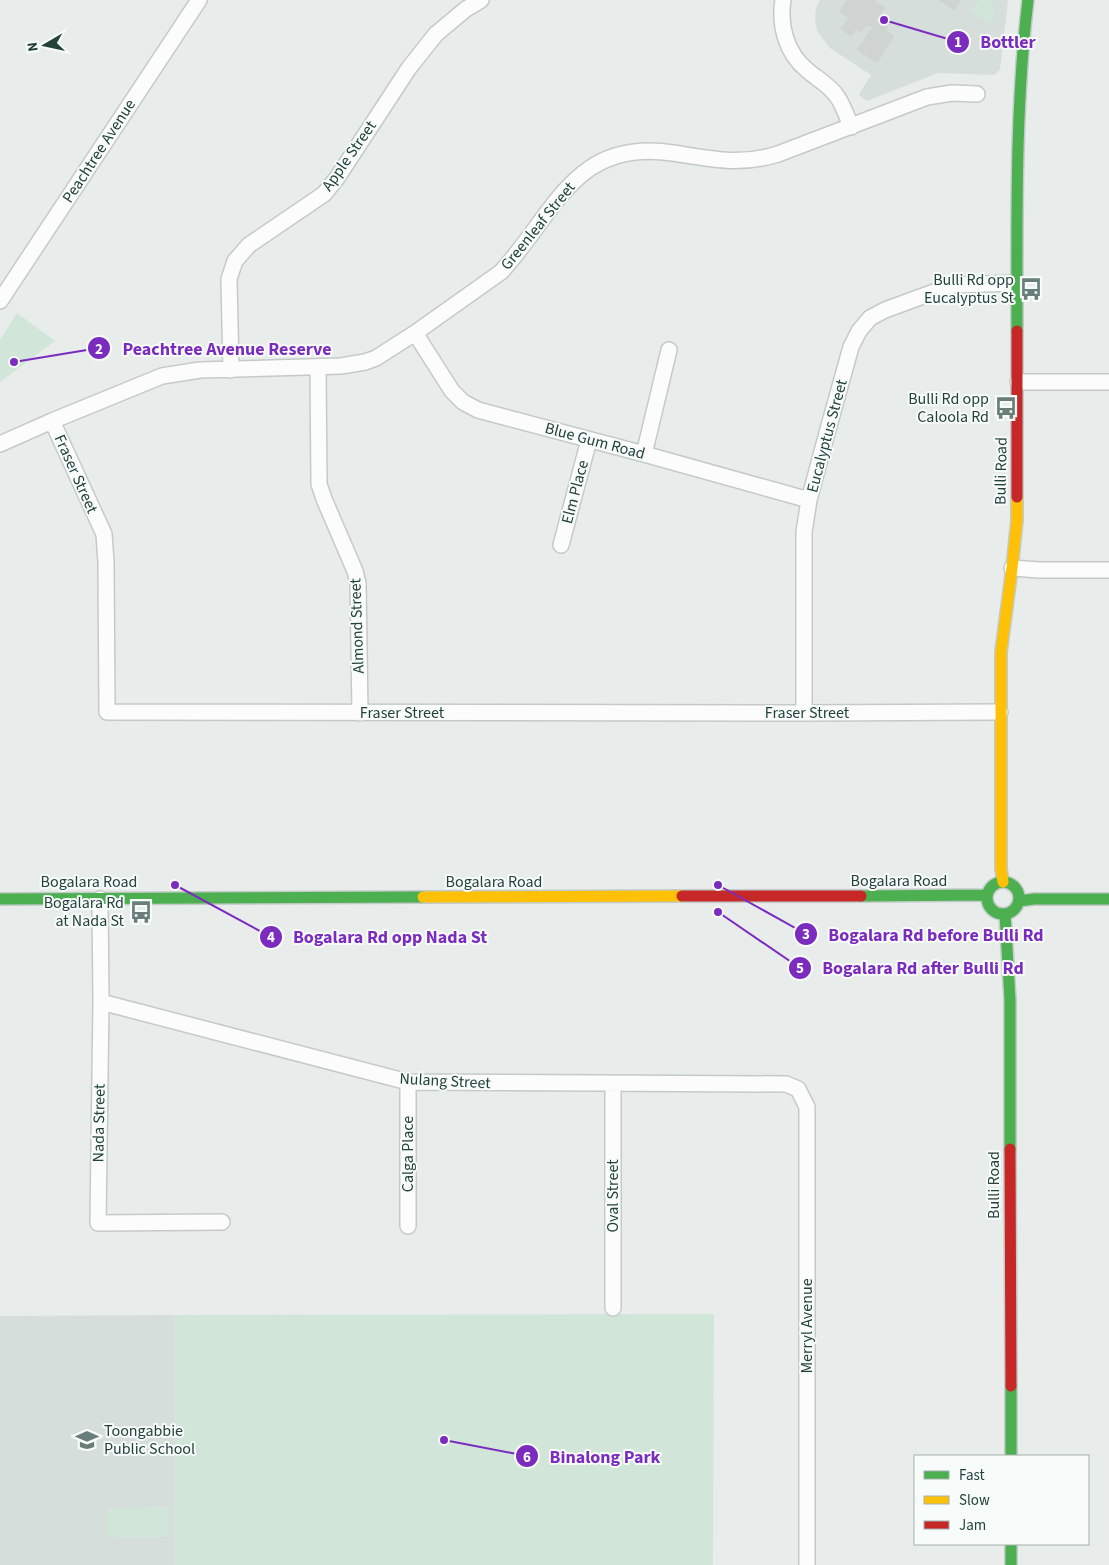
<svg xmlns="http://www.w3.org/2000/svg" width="1109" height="1565" font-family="'Source Sans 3',sans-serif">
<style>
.built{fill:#d6dedb}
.green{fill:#d1e6d8}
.building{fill:#cfd4d2;stroke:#d1d6d4}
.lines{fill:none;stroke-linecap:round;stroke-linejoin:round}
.street-casing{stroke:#c5cac8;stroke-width:18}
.fast-casing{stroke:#c3cbc8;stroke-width:14}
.slow-casing{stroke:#c3cbc8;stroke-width:14}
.jam-casing{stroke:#c3cbc8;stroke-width:14}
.street{stroke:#fcfcfc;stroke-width:15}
.fast{stroke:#4caf50;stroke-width:11}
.slow{stroke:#ffc107;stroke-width:11}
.jam{stroke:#c62828;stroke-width:11}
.labels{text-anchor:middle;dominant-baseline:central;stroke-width:4;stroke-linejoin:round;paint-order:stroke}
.street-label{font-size:16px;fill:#24423a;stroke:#f7fbf9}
.poi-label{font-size:16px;fill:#24423a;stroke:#f7fbf9;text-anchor:end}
.leader{fill:none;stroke:#7b2cbf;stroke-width:2}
.callout-dot{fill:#7b2cbf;stroke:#f7fbf9;stroke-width:2}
.mark-label{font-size:15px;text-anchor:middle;font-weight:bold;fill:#fff}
.callout-label{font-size:18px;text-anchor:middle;font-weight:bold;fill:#7b2cbf;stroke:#f7fbf9;stroke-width:4;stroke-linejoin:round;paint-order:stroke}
</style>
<rect width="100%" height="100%" fill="#e8edeb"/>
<path class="built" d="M820 0H1008L1000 69 995 75 938 73 867 101 861 97 859 94 871 75 830 48 817 31 815 19 816 8Z
M174 1315V1565H0V1316Z"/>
<path class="green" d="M978 0H990C997 8 995 15 990 24L971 11Z
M17 313 55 341 0 382V340Z
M714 1314 713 1565H174V1315Z
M168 1507V1537L108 1538V1508Z"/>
<path class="building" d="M847 0H861L849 18 839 12Z
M861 0H876L851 36 841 29Z
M939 0H961L955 10Z
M875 1 885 8 871 27 866 25 861 33 856 29Z
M881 15 891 22 885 30 894 36 877 63 857 50Z"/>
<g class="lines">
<defs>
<path id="street" d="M783 0C779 25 786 53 807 70 816 78 829 85 836 95 843 104 847 116 851 127
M0 301 199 0
M415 333 452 391 463 402 478 410 644 454 809 500
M318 367 319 484 324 499 355 571 358 583 360 713
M231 370 229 279 235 261 249 245 324 194 337 178 409 68 436 34 466 9 481 0
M1018 382H1109
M52 421 104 534 106 562 107 712 804 713 1000 712
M0 444 52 421 162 376 200 370 341 366 365 362 376 358 415 333 501 272C556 212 575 138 673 153 711 159 740 166 778 154L927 97 952 93 977 94
M644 454 669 350
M561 545 589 440
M1012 568 1039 570H1109
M804 713V532L809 500 827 433 851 347 859 331 870 318 885 310 953 285 1017 283
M100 899 101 1002 98 1223 222 1222
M101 1002 408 1082 786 1084 798 1089 807 1107V1565
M408 1082V1226
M613 1084V1308"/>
<path id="fast" d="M1017 331C1017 221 1015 108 1028 0
M987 898a16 16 0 1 1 32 0a16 16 0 1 1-32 0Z
M861 896 987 895
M0 899 423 897
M1019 901 1034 899H1109
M1005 914 1010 1000V1149
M1011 1386V1456
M1011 1544V1565"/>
<path id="slow" d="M1003 882 1001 869V652L1012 568 1017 520V497
M423 897 682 896"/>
<path id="jam" d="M1017 331V497
M682 896H861
M1010 1149 1011 1386"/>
</defs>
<use href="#street" class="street-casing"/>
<use href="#fast" class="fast-casing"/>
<use href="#slow" class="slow-casing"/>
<use href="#jam" class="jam-casing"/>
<use href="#street" class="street"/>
<use href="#fast" class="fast"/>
<use href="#slow" class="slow"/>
<use href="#jam" class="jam"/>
</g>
<defs>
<symbol id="bus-bare" viewBox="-9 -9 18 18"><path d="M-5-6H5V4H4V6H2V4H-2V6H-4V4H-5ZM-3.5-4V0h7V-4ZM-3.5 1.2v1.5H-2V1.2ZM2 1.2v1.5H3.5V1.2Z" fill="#697e78" stroke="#f7fbf9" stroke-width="2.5" paint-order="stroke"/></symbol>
<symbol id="school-bare" viewBox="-9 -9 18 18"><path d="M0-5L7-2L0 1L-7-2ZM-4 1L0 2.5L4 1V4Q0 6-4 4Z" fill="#697e78" stroke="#f7fbf9" stroke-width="2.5" paint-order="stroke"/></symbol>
</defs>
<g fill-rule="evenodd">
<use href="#bus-bare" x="1015" y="273" width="32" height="32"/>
<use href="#bus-bare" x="990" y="392" width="32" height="32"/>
<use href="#bus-bare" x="125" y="896" width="32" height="32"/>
<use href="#school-bare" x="71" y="1424" width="32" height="32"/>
</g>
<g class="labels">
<g class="street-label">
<text transform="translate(99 151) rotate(-57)">Peachtree Avenue</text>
<text transform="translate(349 156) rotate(-55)">Apple Street</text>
<text transform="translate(538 226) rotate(-51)">Greenleaf Street</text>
<text transform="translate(827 436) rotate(-75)">Eucalyptus Street</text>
<text transform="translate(595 441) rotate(15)">Blue Gum Road</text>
<text transform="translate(1001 471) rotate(-89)">Bulli Road</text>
<text transform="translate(76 474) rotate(66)">Fraser Street</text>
<text transform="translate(575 492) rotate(-75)">Elm Place</text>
<text transform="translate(357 626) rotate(-92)">Almond Street</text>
<text x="402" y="713">Fraser Street</text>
<text x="807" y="713">Fraser Street</text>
<text x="899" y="881">Bogalara Road</text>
<text x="89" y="882">Bogalara Road</text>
<text x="494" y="882">Bogalara Road</text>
<text transform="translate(445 1081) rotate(3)">Nulang Street</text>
<text transform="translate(99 1123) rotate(-89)">Nada Street</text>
<text transform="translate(408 1154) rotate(-90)">Calga Place</text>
<text transform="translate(994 1185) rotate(-90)">Bulli Road</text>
<text transform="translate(613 1196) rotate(-90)">Oval Street</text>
<text transform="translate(807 1326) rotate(-90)">Merryl Avenue</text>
</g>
<g class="poi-label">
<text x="1014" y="280">Bulli Rd opp<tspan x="1014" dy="18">Eucalyptus St</tspan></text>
<text x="989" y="399">Bulli Rd opp<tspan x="989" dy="18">Caloola Rd</tspan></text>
<text x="124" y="903">Bogalara Rd<tspan x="124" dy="18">at Nada St</tspan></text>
<text x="104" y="1431" text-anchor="start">Toongabbie<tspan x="104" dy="18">Public School</tspan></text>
</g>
</g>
<path class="leader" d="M884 20L958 42M14 362L99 348M718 885L806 934M175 885L271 937M718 912L800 968M444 1440L527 1456"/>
<g class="callout-dot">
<circle cx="884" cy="20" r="5"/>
<circle cx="14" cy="362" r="5"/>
<circle cx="718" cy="885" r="5"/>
<circle cx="175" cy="885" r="5"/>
<circle cx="718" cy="912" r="5"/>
<circle cx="444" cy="1440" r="5"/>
<circle cx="958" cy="42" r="12"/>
<circle cx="99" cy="348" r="12"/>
<circle cx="806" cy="934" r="12"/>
<circle cx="271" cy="937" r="12"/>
<circle cx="800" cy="968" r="12"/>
<circle cx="527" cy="1456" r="12"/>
</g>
<g class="mark-label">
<text x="958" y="47">1</text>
<text x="99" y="354">2</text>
<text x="806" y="939">3</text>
<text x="271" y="942">4</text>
<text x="800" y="973">5</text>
<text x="527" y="1462">6</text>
</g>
<g class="callout-label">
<text x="1008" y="48">Bottler</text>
<text x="227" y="355">Peachtree Avenue Reserve</text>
<text x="936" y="941">Bogalara Rd before Bulli Rd</text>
<text x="390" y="943">Bogalara Rd opp Nada St</text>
<text x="923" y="974">Bogalara Rd after Bulli Rd</text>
<text x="605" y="1463">Binalong Park</text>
</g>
<rect x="914" y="1455" width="175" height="90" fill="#f7fbf9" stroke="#a3b1ad"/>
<rect x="924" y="1471" width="25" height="8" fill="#4caf50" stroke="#a3b1ad"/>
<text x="959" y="1480" font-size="15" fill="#24423a">Fast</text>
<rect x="924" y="1496" width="25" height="8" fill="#ffc107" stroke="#a3b1ad"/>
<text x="959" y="1505" font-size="15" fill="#24423a">Slow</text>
<rect x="924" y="1521" width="25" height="8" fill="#c62828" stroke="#a3b1ad"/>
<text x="959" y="1530" font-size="15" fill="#24423a">Jam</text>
<g transform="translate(45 45) rotate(261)" stroke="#f7fbf9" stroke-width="4" paint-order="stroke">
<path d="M0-4L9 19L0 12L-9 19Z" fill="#24423a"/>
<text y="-8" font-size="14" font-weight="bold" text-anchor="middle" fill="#24423a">N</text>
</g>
</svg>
